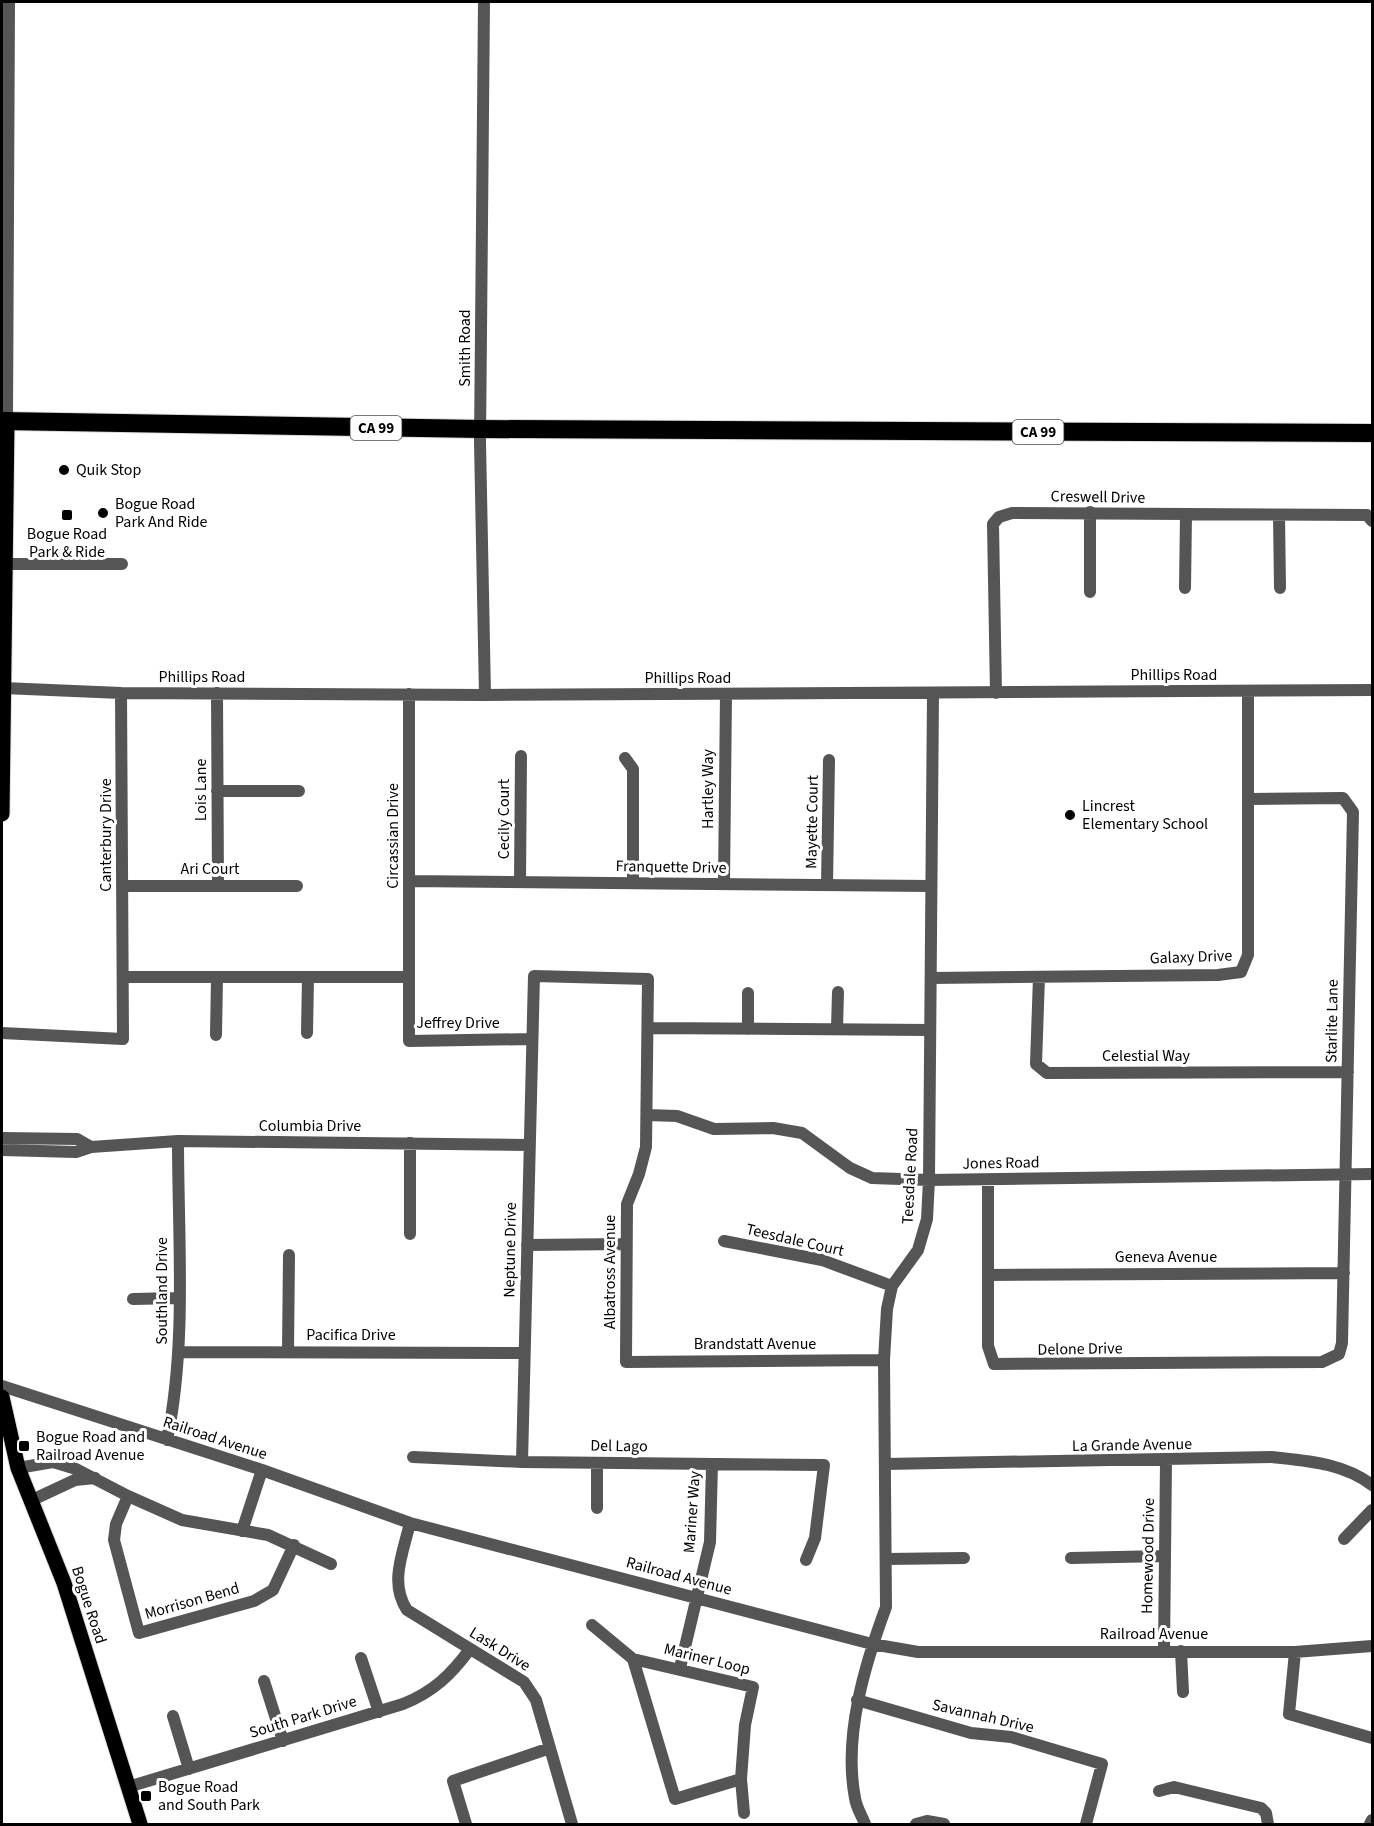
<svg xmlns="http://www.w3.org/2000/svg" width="1374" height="1826" font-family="'Source Sans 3',sans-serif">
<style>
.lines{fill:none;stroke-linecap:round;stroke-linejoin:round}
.major-casing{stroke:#dbdbdb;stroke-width:17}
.highway-casing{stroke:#dbdbdb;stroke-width:20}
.minor{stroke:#555;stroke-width:12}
.major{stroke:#000;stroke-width:15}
.highway{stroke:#000;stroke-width:18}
.poi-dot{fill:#000;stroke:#fff;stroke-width:2}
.labels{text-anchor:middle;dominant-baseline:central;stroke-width:6;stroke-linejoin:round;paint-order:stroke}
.shield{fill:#fff;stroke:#4c4c4c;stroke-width:1.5}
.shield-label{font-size:15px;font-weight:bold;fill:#000}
.street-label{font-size:16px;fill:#000;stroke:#fff}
.poi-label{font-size:16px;fill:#000;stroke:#fff;text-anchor:start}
</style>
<rect width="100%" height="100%" fill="#fff"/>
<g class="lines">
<defs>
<path id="major" d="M2 814 7 422
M2 1397 18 1468 64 1583 140 1824"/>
<path id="highway" d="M2 421 481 429 1372 433"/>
</defs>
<use href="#major" class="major-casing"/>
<use href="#highway" class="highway-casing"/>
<path class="minor" d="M484 2 480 442 485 695
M7 422 9 2
M1279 515 1280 588
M6 564H122
M1185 588 1186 515
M1090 592V512
M3 688 121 693 485 695 1372 690
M217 693 218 886
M996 693 993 524 999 517 1012 513 1367 515 1372 521
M409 694V1041L531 1039
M625 758 633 769V883
M217 791H299
M410 881 931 886
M520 882 521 756
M724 884 726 694
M827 885 829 760
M122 886H297
M123 977H409
M1039 977 1036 1064 1047 1073 1348 1072
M931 978 1218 975 1241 972 1248 955V691
M748 993V1029
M648 1028 930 1030
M837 1029 838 992
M2 1033 123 1039 121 693
M307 1033 308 977
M216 1035 217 977
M647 1115 677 1116 714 1129 773 1128 802 1133 850 1168 872 1178 929 1180 1372 1174
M2 1138 77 1139 91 1147
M2 1150 76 1152 91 1147 178 1141 529 1145
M988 1180V1346L994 1364 1322 1362 1339 1354 1342 1343 1353 812 1343 798 1248 799
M410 1234V1143
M724 1241 822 1260 892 1286
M527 1245 626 1244
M988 1275 1344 1273
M133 1299 178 1298
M288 1351 289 1255
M178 1352 524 1353
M2 1386 262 1470 410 1523 872 1644 918 1652H1295L1372 1646
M167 1440C187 1343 178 1240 178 1141
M413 1457 522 1462 824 1465 815 1538 806 1560
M522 1462 534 976 648 979 646 1147 639 1174 627 1204 626 1362 884 1360
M597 1463V1508
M885 1464 1272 1457C1308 1461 1343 1463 1372 1485
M18 1468 53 1462 76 1469 128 1496 182 1520 268 1535 331 1564
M128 1496 116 1524 114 1540 139 1633 254 1601 273 1590 294 1545
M30 1501 75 1480 95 1478
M410 1523C403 1553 389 1583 407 1610L524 1682 536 1700 572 1824
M242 1531 262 1470
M1344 1539 1372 1510
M1071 1558 1164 1556
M886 1559 964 1558
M592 1625 633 1659 675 1799 741 1779 745 1725 753 1687 633 1659
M1164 1651 1166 1461
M1181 1651 1183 1692
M1295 1652 1289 1714 1372 1738
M361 1658 379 1712
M680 1668 710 1542 712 1464
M264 1681 283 1741
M857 1700 971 1733 1011 1737 1102 1764 1086 1824
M173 1716 189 1769
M741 1779 744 1813
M128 1787 403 1704C433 1692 451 1675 470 1649
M1159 1791 1174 1787 1261 1808 1266 1813 1268 1824
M466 1824 453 1781 550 1748
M865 1824C862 1816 856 1807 855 1798 843 1736 865 1664 886 1607L884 1360 887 1309 892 1286 918 1250 927 1219 929 1180 933 693
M916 1824 927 1821 944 1824
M1370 1824 1372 1820"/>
<use href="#major" class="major"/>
<use href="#highway" class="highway"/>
</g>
<g class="poi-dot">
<circle cx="64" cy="470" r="6"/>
<circle cx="103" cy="513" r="6"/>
<rect x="61" y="509" width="12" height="12" rx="3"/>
<circle cx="1070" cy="815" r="6"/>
<rect x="18" y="1440" width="12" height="12" rx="3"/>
<rect x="140" y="1790" width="12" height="12" rx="3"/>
</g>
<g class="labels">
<g class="shield">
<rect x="350.5" y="416" width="51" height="24" rx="4.5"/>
<rect x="1012.5" y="420" width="51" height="24" rx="4.5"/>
</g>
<g class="shield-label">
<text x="376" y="428">CA 99</text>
<text x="1038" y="432">CA 99</text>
</g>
<g class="street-label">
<text transform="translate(465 348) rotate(-90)">Smith Road</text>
<text transform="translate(1098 497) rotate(1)">Creswell Drive</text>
<text x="1174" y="675">Phillips Road</text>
<text x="202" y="677">Phillips Road</text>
<text x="688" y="678">Phillips Road</text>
<text transform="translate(708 789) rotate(-90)">Hartley Way</text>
<text transform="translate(201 790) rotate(-90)">Lois Lane</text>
<text transform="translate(504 819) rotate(-90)">Cecily Court</text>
<text transform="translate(812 822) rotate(-89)">Mayette Court</text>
<text transform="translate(106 835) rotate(-90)">Canterbury Drive</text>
<text transform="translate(393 836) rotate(-90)">Circassian Drive</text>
<text transform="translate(671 867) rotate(1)">Franquette Drive</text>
<text x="210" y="869">Ari Court</text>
<text transform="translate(1191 957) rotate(-2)">Galaxy Drive</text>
<text transform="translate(1332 1021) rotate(-89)">Starlite Lane</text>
<text x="458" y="1023">Jeffrey Drive</text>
<text x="1146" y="1056">Celestial Way</text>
<text x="310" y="1126">Columbia Drive</text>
<text transform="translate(1001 1163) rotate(-1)">Jones Road</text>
<text transform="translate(910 1176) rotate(-87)">Teesdale Road</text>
<text transform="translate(795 1240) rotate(13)">Teesdale Court</text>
<text transform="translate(510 1250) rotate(-89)">Neptune Drive</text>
<text x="1166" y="1257">Geneva Avenue</text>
<text transform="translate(610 1272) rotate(-90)">Albatross Avenue</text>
<text transform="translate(162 1291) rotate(-90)">Southland Drive</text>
<text x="351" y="1335">Pacifica Drive</text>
<text x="755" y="1344">Brandstatt Avenue</text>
<text transform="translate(1080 1349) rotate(-1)">Delone Drive</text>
<text transform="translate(215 1438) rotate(18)">Railroad Avenue</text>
<text transform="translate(1132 1445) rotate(-1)">La Grande Avenue</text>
<text transform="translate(619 1446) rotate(1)">Del Lago</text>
<text transform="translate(692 1512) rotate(-86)">Mariner Way</text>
<text transform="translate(1148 1556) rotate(-89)">Homewood Drive</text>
<text transform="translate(679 1576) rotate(15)">Railroad Avenue</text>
<text transform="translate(192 1601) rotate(-16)">Morrison Bend</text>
<text transform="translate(89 1605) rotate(72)">Bogue Road</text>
<text x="1154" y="1634">Railroad Avenue</text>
<text transform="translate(500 1649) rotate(32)">Lask Drive</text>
<text transform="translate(707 1659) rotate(14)">Mariner Loop</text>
<text transform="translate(983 1716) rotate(13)">Savannah Drive</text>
<text transform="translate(303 1717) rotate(-17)">South Park Drive</text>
</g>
<g class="poi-label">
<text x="76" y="470">Quik Stop</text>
<text x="115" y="504">Bogue Road<tspan x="115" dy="18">Park And Ride</tspan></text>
<text x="67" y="534" text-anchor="middle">Bogue Road<tspan x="67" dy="18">Park &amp; Ride</tspan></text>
<text x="1082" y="806">Lincrest<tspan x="1082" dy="18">Elementary School</tspan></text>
<text x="36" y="1437">Bogue Road and<tspan x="36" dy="18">Railroad Avenue</tspan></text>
<text x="158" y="1787">Bogue Road<tspan x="158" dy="18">and South Park</tspan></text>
</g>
</g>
<rect width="1374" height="1826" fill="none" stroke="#000000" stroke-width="6"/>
</svg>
